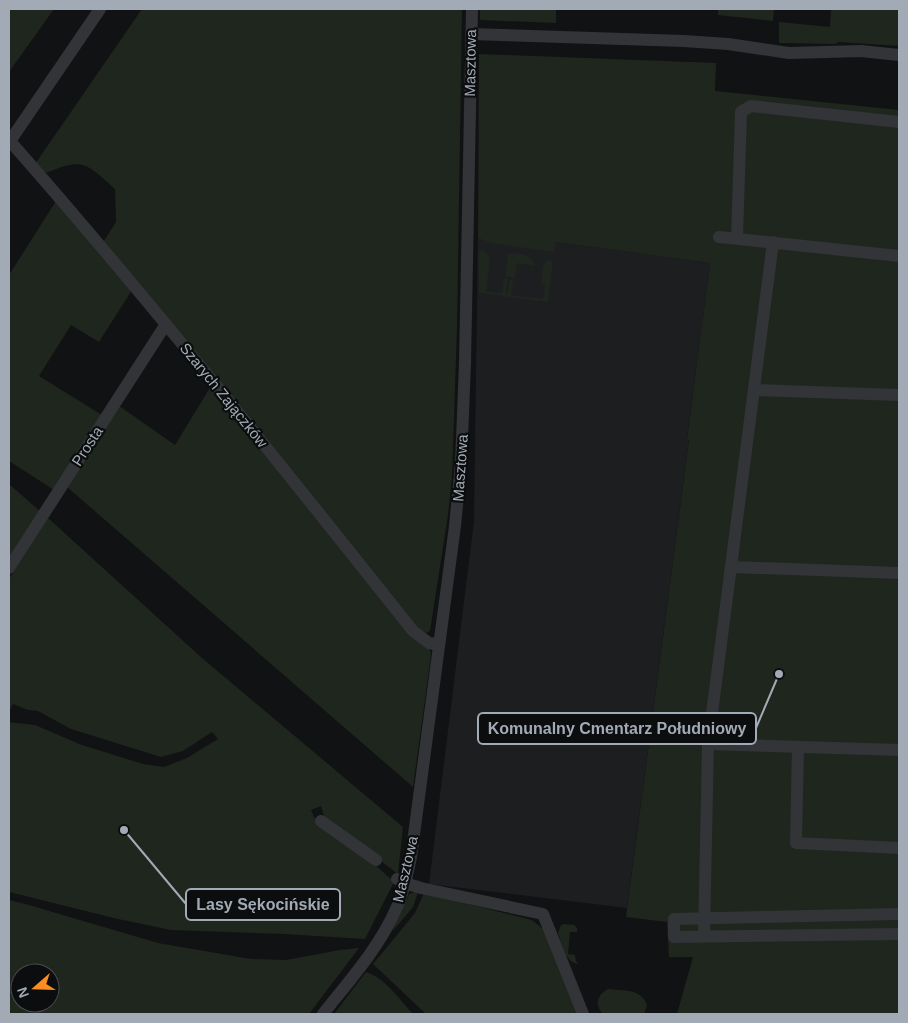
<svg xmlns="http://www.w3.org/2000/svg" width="908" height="1023" font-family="Arial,sans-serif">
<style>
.built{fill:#1d1e20}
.green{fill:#1e261e;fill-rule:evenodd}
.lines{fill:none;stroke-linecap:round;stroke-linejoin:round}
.minor{stroke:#323438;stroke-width:12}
.labels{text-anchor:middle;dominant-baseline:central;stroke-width:4.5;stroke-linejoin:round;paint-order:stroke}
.street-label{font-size:15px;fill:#a2abb5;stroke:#0c0d0e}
.leader{fill:none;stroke:#a2abb5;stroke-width:2}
.callout-dot{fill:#a2abb5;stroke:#0c0d0e;stroke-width:2}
.callout{fill:#0c0d0e;stroke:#a2abb5;stroke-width:2}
.callout-label{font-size:16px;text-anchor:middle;font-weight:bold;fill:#a2abb5}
</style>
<rect width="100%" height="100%" fill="#111213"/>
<path class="built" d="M478 231 710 263 687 438 689 439 627 908 429 884 474 521Z"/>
<path class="green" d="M9 9H54L9 72Z
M142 9H462L457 328 452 476 448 515 430 631 426 633 415 627 103 242 116 222 115 189C83 160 82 158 41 175L35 164Z
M480 9H556V23L480 20Z
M718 9H774L773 21 718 15Z
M831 9H899V46L839 42 835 44 779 43V22L830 27Z
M479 54 716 63 715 91 899 110V1014H677L693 957H669L667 922 626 917 689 440 687 439 710 263 556 242 554 252 491 243 478 238Z
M56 201 132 290 99 342 71 325 39 376 102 415 54 490 9 461V275Z
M478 251H484L490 257 486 291 502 293 504 279H508L506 293 507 294 510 280H513L511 295 543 299 545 285 541 284 543 266 547 260 553 261 548 302 479 293Z
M508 253C520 254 532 253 535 266L517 263 515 278 505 276Z
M211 386 428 647 431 653 430 663 413 787 67 487 118 405 175 445Z
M9 484 41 512 9 562Z
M48 518 202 658 403 827 398 874 325 819 321 806 311 810 318 825 362 853 394 882 365 939 283 934 171 930 118 919 9 892V722L35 725 82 745 143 764 164 767 187 758 218 739 212 732 183 751 161 757 71 729 38 711 28 710 13 704 9 711V579Z
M415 892H418L413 907 392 932 409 894Z
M424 893 532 920 543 929 577 1014H426L373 964 415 913Z
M9 900 29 905 158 943 251 959 286 960 340 950 359 948 309 1014H9ZM20 973H50V1003H20Z
M565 924 574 925 577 928V932H570L568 954 575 955 576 961 578 964C565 962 562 945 558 933L561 925Z
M366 972C384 977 401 1001 413 1014H334Z
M608 989C623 991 641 988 647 1005L644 1014H603C594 1005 597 995 608 989Z"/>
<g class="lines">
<path class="minor" d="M471 34 684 41 728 44 789 53 861 51 899 55
M9 140C149 299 281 465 413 631L429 643 439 645
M10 141 100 9
M719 237 899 256
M737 238 741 112 751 106 899 122
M754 390 899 395
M731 567 899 573
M9 568 166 324
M708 744 899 750
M798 747 796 843 899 848
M321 821 376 860
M397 879 405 883 421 888 543 914 583 1014
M899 914 674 919V937L899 934
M704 937 708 744 773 242
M323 1014C349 981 379 948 396 909 404 893 407 875 411 857L455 526 461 464 465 363 472 9"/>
</g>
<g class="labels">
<g class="street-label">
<text transform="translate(470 63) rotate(-89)">Masztowa</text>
<text transform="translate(224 395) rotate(51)">Szarych Zajączków</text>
<text transform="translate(87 446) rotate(-57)">Prosta</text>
<text transform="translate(460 468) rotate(-86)">Masztowa</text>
<text transform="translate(405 869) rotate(-77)">Masztowa</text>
</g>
</g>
<path class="leader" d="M779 674L756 728M124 830L186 904"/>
<g class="callout-dot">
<circle cx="779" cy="674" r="5"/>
<circle cx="124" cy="830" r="5"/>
</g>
<g class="callout">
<rect x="478" y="713" width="278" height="31" rx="5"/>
<rect x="186" y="889" width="154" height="31" rx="5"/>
</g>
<g class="callout-label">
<text x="617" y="734">Komunalny Cmentarz Południowy</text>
<text x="263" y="910">Lasy Sękocińskie</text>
</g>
<rect width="908" height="1023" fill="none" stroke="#a2abb5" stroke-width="20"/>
<g transform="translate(35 988) rotate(250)"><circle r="24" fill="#0c0d0e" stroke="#484c51"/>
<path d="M0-4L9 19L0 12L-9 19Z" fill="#fb8d21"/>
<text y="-8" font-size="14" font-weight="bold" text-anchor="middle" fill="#a2abb5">N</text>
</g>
</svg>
